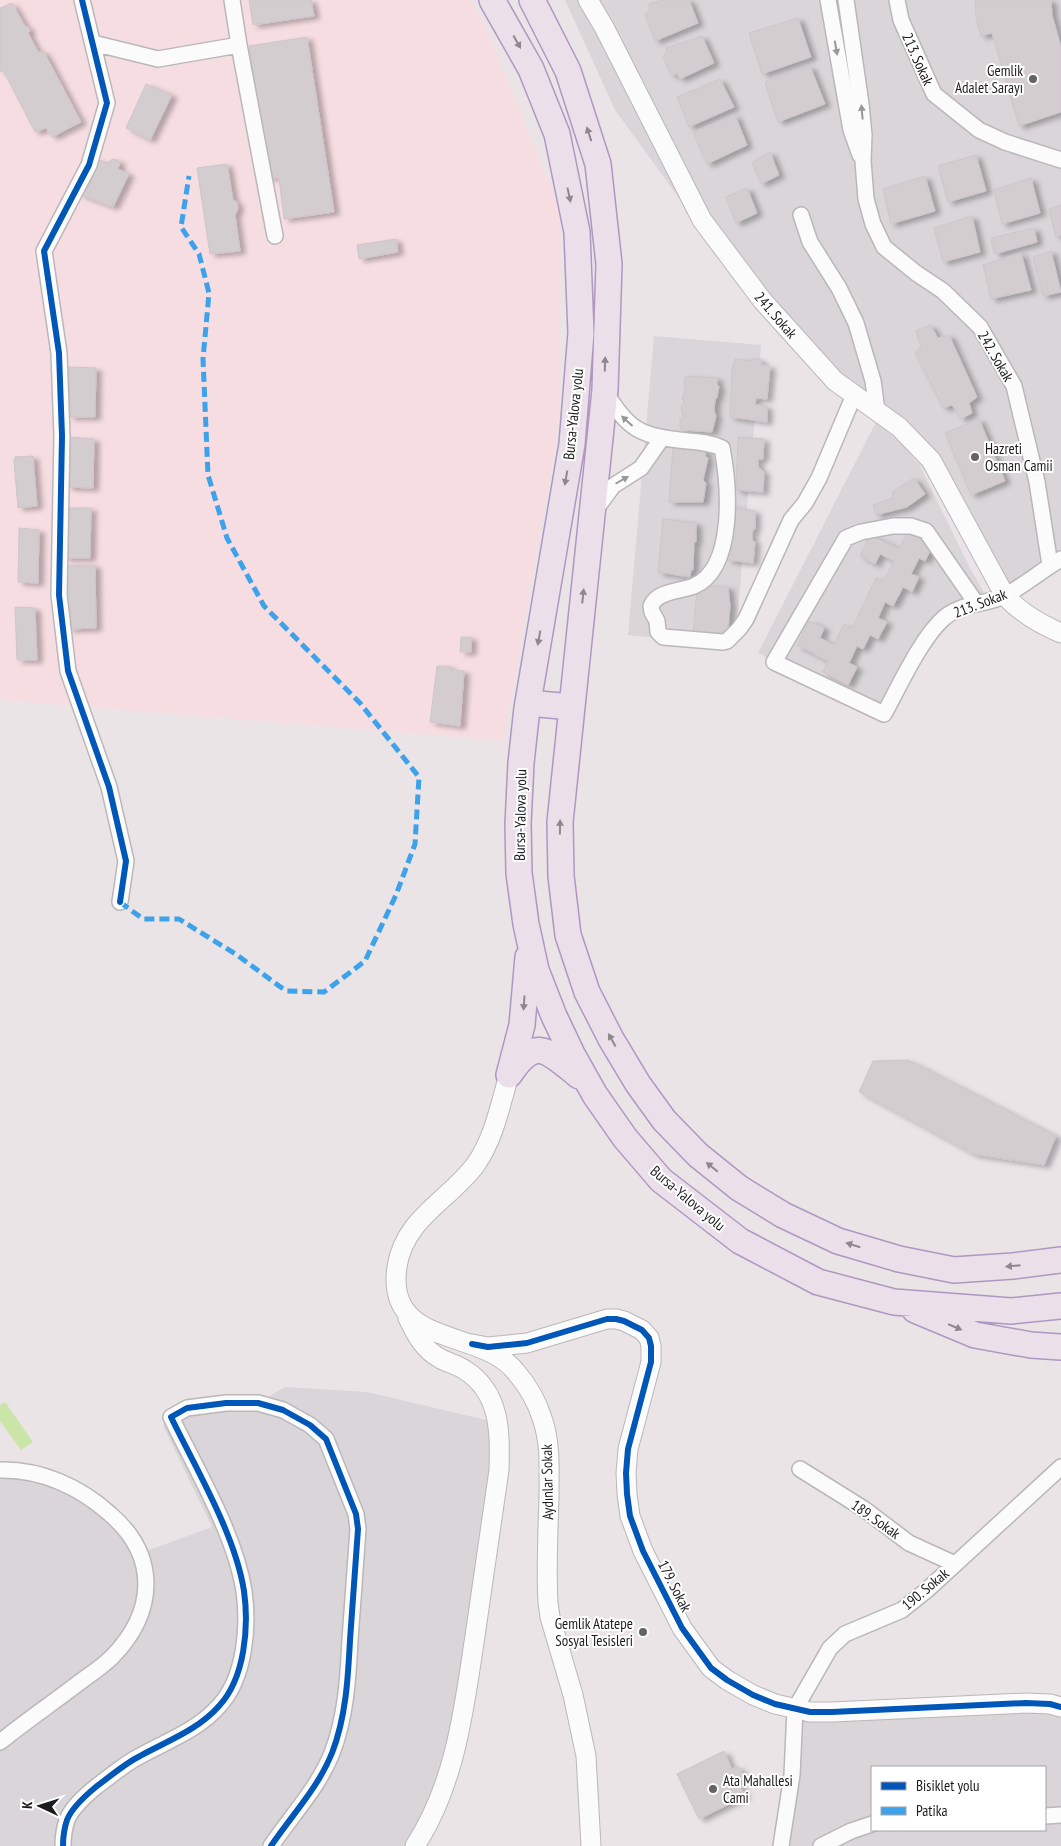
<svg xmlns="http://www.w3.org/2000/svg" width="1061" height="1846" font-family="'PT Sans Narrow',sans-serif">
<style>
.residential{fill:#d9d5d8;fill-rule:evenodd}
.education{fill:#f6dde2}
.pitch{fill:#cbe5a8}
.building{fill:#d3cdd0;stroke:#cec5ca;filter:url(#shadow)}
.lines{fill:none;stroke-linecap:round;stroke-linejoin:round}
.minor-casing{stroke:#bab7b9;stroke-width:18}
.tertiary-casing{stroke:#bab7b9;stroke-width:21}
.trunk-casing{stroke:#af97c1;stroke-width:28}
.minor{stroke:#fcfbfb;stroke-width:15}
.tertiary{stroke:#fcfbfb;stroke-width:19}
.trunk{stroke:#ebdfea;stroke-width:25}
.quiet{stroke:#3da2ea;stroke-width:5;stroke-dasharray:10 5;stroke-linecap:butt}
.cycleway-casing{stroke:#fff;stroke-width:9}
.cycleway{stroke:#0057b8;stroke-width:6}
.oneway{fill:#8e878d}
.oneway2{fill:#979797}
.poi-dot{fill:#646263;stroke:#fff;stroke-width:2}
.labels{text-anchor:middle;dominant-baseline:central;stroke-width:4;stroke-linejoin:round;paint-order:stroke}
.street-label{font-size:15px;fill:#1c1c1c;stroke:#fff}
.poi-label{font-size:15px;fill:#1c1c1c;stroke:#fff;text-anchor:end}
</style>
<defs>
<filter id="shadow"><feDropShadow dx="5.5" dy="3" stdDeviation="2.5" flood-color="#0004"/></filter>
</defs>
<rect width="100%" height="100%" fill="#eae4e7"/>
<path class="residential" d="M565 0H1061V566L1015 599 885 415 759 308 615 110Z
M654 336 761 345 735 645 628 635Z
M876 422 902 444 919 464 969 566 988 600 936 621 888 714 758 653Z
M285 1387 367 1392 499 1423 463 1714 415 1846H0V1470L67 1484 141 1553 212 1527 163 1426 171 1417 258 1403Z
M1061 1707V1846H781L795 1709ZM872 1767H1045V1830H872Z"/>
<path class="education" d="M0 0H470L484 23 559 208 560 415 504 741 0 700Z"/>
<path class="pitch" d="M5 1402 33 1442 21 1450 0 1421V1405Z"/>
<path class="building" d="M249 0H311L314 16 253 25Z
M663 0H689L698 23 655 41 645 14 650 10 649 4Z
M975 0H1051L1052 15 1061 47V112L1019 126 992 33 981 36 976 18Z
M12 3 25 26 28 27 30 31 28 33 38 52 43 51 45 54 81 122 52 137 46 128 35 132 3 70 0 72V8Z
M798 18 811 57 762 74 749 33Z
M702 36 714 63 680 79 677 74 671 75 663 56 667 52 666 48Z
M307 37 334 212 284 219 279 178 267 177 266 157 249 46Z
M810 66 825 104 778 122 765 83 767 81Z
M720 79 734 107 689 127 677 97Z
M146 84 172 95 150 140 126 128Z
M735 115 747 145 707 164 693 132Z
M770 152 779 175 761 184 752 162Z
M976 155 986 191 948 202 938 166Z
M95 159 108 163 112 159 117 160 120 162 118 169 129 174 113 207 79 194Z
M227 164 233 200 237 202 238 209 235 215 240 251 210 254 197 168Z
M925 176 935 211 891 224 883 189Z
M1031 178 1040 213 1002 224 994 190Z
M747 188 757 213 736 223 726 197Z
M1061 205V235L1056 237 1049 209Z
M972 216 980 252 943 262 934 228Z
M1034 228 1037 242 995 254 991 241 992 238Z
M396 239 398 252 359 259 357 245Z
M1051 251 1061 292 1043 296 1033 257Z
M1021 253 1031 290 991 299 983 265Z
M930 325 938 338 949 335 977 397 969 403 972 413 961 419 952 405 943 408 915 353 921 346 916 331Z
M735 359 750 361 751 359H761V365L770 366 767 399 756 398 755 405 767 406V422L730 417 732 369Z
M69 367 96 368 95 417H69Z
M687 376 717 378V384L719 386 717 397 715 400 714 411 716 416 712 432 682 430 680 427V418L682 419 683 417 681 406 685 402 682 399 685 389 684 378Z
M979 419 1005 481 971 495 945 433Z
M68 437 94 439 93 488 67 487Z
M738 437 764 439 763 459H758V467L764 472 763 492 736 490Z
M673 448 706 450 705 456 708 458 703 480 706 483 703 502H669Z
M33 456 37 506 18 508 14 461 15 457Z
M914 478 925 494 907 507 876 515 873 505 893 498 892 492Z
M728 506 755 511V529H753L752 535V540L755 542 753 563 727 560Z
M66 508H91L90 558H64Z
M663 519 696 523V542H694L693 570H691L690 577 658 572Z
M19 528 39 530 38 583 18 582Z
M908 531 934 543 925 561 919 558 911 574 919 577 912 592 903 587 893 606 885 602 878 618 887 622 878 639 870 635 863 649 857 646 849 663 857 667 848 685 823 672 828 661 797 645 809 621 824 628 820 638 834 645 844 624 852 628 876 578 883 582 894 561 880 554 875 564 860 556 870 535 899 549Z
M70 565H95L96 628 68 629 67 568Z
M701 585 728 587 730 606 728 630 723 639 693 637 696 600 697 594H700Z
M15 607 35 608 37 660H17Z
M461 637H471V652H460Z
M437 666H450V670L464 671 460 726 430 722Z
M908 1060 1056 1136 1044 1165 973 1154 859 1092 873 1061Z
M724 1751 732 1769 738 1766 744 1778 738 1781 745 1796 699 1819 677 1774Z"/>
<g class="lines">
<defs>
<path id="minor" d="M82 0 107 103 89 165 44 251 59 353 62 436 59 595 68 671 109 787 126 861 120 902
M232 0 239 45 275 236
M828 0 851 130 860 155
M846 0 861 104 864 135 863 161 866 199 873 224 884 247 916 273 943 291 980 327 1014 386 1037 482 1050 565
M897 0 901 20 934 94 979 130 1005 142 1061 160
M93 43 158 59 239 45
M801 215 810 242 839 288 856 323 873 381 877 411
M605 391C629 432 642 436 688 441 700 442 711 443 722 448 729 484 736 568 694 586 681 591 657 591 651 606L652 612 657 621 658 632 663 637 723 642 727 641 739 629 746 619 791 520 805 503 819 478 854 395
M596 509 613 486 641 468 662 438
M976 603 926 531 911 526H893L861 532 846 538 774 662 884 714C899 687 922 636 945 617 964 602 987 605 1006 595 1025 585 1042 570 1061 559
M800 1469 864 1509 909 1543 955 1564
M0 1470C41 1469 80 1487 110 1514 159 1556 156 1612 112 1657 102 1667 88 1676 76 1685 51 1704 25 1722 0 1742
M1045 1816 1061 1815
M63 1846C63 1837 64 1829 67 1820 72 1807 86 1795 97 1786 111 1776 124 1764 140 1756 167 1741 198 1730 219 1706 245 1678 249 1627 244 1591 235 1534 196 1469 171 1417L187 1408 226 1403H258L283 1410 310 1425 326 1439 356 1514 358 1529C355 1566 353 1603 350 1640 348 1678 346 1717 332 1753 318 1788 292 1815 271 1846
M781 1846 792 1775 795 1709 830 1648 845 1634 902 1610 927 1590 1061 1467
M821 1846 851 1831 872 1824"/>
<path id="tertiary" d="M588 0 604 27 702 220 762 300 835 381 899 427 931 460 1005 596C1021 613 1039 624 1061 633
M509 1075C500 1106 494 1138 476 1164 451 1199 404 1218 397 1267 385 1348 482 1328 516 1372 527 1385 537 1402 542 1418 551 1443 549 1471 549 1497 548 1532 546 1568 548 1603L550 1617 573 1695 586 1756 591 1846
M408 1318C416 1335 424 1350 441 1359 449 1363 458 1365 465 1370 501 1393 500 1433 499 1470 491 1526 483 1581 475 1636 464 1708 456 1783 415 1846
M472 1344 488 1347 527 1343 607 1319H616L624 1321 642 1330 649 1338 651 1346V1362L628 1449 626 1473 627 1494 630 1516 643 1551 682 1628 711 1668 727 1680 753 1695 775 1704 810 1712H832L1026 1703 1050 1704 1061 1707"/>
<path id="trunk" d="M492 0 531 69 557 134 577 232 581 333 572 444 527 708 521 763 518 824 519 873 526 924 536 970 554 1016 572 1054 595 1095 625 1138 661 1180 740 1241 818 1282 894 1302 1011 1311 1061 1306
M532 0 568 71 598 164 609 264 605 390 560 822 561 876 568 935 587 992 611 1039 638 1084 664 1120 698 1155 739 1188 783 1215 838 1241 899 1259 954 1270 1013 1266 1061 1260
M528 703 572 707
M528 957 522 1025 509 1075C536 1035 547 1050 579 1076
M915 1310 975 1335 1031 1345 1061 1347"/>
</defs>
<use href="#minor" class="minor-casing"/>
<use href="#tertiary" class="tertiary-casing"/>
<use href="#trunk" class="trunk-casing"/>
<use href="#minor" class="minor"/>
<use href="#tertiary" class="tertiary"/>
<use href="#trunk" class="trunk"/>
<path class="quiet" d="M120 902 143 919H179L237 955 286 991 324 992 365 961 396 895 415 844 419 777 360 703 264 606 227 538 208 475 203 359 209 293 199 254 181 227 189 176"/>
<defs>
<path id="cycleway" d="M82 0 107 103 89 165 44 251 59 353 62 436 59 595 68 671 109 787 126 861 120 902
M472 1344 488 1347 527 1343 607 1319H616L624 1321 642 1330 649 1338 651 1346V1362L628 1449 626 1473 627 1494 630 1516 643 1551 682 1628 711 1668 727 1680 753 1695 775 1704 810 1712H832L1026 1703 1050 1704 1061 1707
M63 1846C63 1837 64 1829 67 1820 72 1807 86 1795 97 1786 111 1776 124 1764 140 1756 167 1741 198 1730 219 1706 245 1678 249 1627 244 1591 235 1534 196 1469 171 1417L187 1408 226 1403H258L283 1410 310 1425 326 1439 356 1514 358 1529C355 1566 353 1603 350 1640 348 1678 346 1717 332 1753 318 1788 292 1815 271 1846"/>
</defs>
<use href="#cycleway" class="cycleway-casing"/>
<use href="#cycleway" class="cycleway"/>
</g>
<defs><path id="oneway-solid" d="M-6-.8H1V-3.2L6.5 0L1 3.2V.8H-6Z" transform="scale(1.25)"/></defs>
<g class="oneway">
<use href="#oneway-solid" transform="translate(517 42) rotate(61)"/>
<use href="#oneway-solid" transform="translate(589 134) rotate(-108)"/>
<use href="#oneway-solid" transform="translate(569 195) rotate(78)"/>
<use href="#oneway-solid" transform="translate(605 364) rotate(-88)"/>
<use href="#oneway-solid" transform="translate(566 478) rotate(100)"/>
<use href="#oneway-solid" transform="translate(583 596) rotate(-84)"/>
<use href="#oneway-solid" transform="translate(539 638) rotate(100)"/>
<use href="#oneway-solid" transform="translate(560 827) rotate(-89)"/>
<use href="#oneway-solid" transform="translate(524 1003) rotate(94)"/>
<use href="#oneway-solid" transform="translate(612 1040) rotate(-119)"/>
<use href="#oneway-solid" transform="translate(712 1167) rotate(-141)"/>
<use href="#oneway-solid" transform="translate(853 1245) rotate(-163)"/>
<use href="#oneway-solid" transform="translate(1013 1266) rotate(175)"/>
<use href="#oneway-solid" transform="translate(955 1327) rotate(23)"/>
</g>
<g class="oneway2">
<use href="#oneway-solid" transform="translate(836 48) rotate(80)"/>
<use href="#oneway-solid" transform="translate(862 112) rotate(-95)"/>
<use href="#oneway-solid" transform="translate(627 421) rotate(-138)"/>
<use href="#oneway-solid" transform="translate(622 480) rotate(-30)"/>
</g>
<g class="poi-dot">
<circle cx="1033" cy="79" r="5"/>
<circle cx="975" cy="457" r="5"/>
<circle cx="643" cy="1632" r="5"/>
<circle cx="713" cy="1789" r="5"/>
</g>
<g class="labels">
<g class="street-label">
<text transform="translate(918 59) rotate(66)">213. Sokak</text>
<text transform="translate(776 315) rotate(49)">241. Sokak</text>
<text transform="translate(996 356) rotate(60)">242. Sokak</text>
<text transform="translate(573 414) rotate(-84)">Bursa-Yalova yolu</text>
<text transform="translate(980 603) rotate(-21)">213. Sokak</text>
<text transform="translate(520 815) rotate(-89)">Bursa-Yalova yolu</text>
<text transform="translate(688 1198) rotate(40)">Bursa-Yalova yolu</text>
<text transform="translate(547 1482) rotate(-91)">Aydınlar Sokak</text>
<text transform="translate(876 1519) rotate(35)">189. Sokak</text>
<text transform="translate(675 1586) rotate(63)">179. Sokak</text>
<text transform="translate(925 1589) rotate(-40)">190. Sokak</text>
</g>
<g class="poi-label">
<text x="1023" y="70">Gemlik<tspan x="1023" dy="17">Adalet Sarayı</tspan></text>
<text x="985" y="448" text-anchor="start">Hazreti<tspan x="985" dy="17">Osman Camii</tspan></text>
<text x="633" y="1623">Gemlik Atatepe<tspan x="633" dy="17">Sosyal Tesisleri</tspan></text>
<text x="723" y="1780" text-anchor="start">Ata Mahallesi<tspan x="723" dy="17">Cami</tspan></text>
</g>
</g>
<rect x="871" y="1766" width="175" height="65" fill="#ffffff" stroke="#a4a4a4"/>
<rect x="881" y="1782" width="25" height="8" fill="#0057b8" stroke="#a4a4a4"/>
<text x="916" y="1791" font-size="15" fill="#1c1c1c">Bisiklet yolu</text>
<rect x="881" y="1807" width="25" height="8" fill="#3da2ea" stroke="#a4a4a4"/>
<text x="916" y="1816" font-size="15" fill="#1c1c1c">Patika</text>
<g transform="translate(40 1806) rotate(274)" stroke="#ffffff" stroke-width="4" paint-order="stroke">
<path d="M0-4L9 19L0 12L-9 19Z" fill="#1c1c1c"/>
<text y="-8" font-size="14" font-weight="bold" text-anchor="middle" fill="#1c1c1c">K</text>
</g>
</svg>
